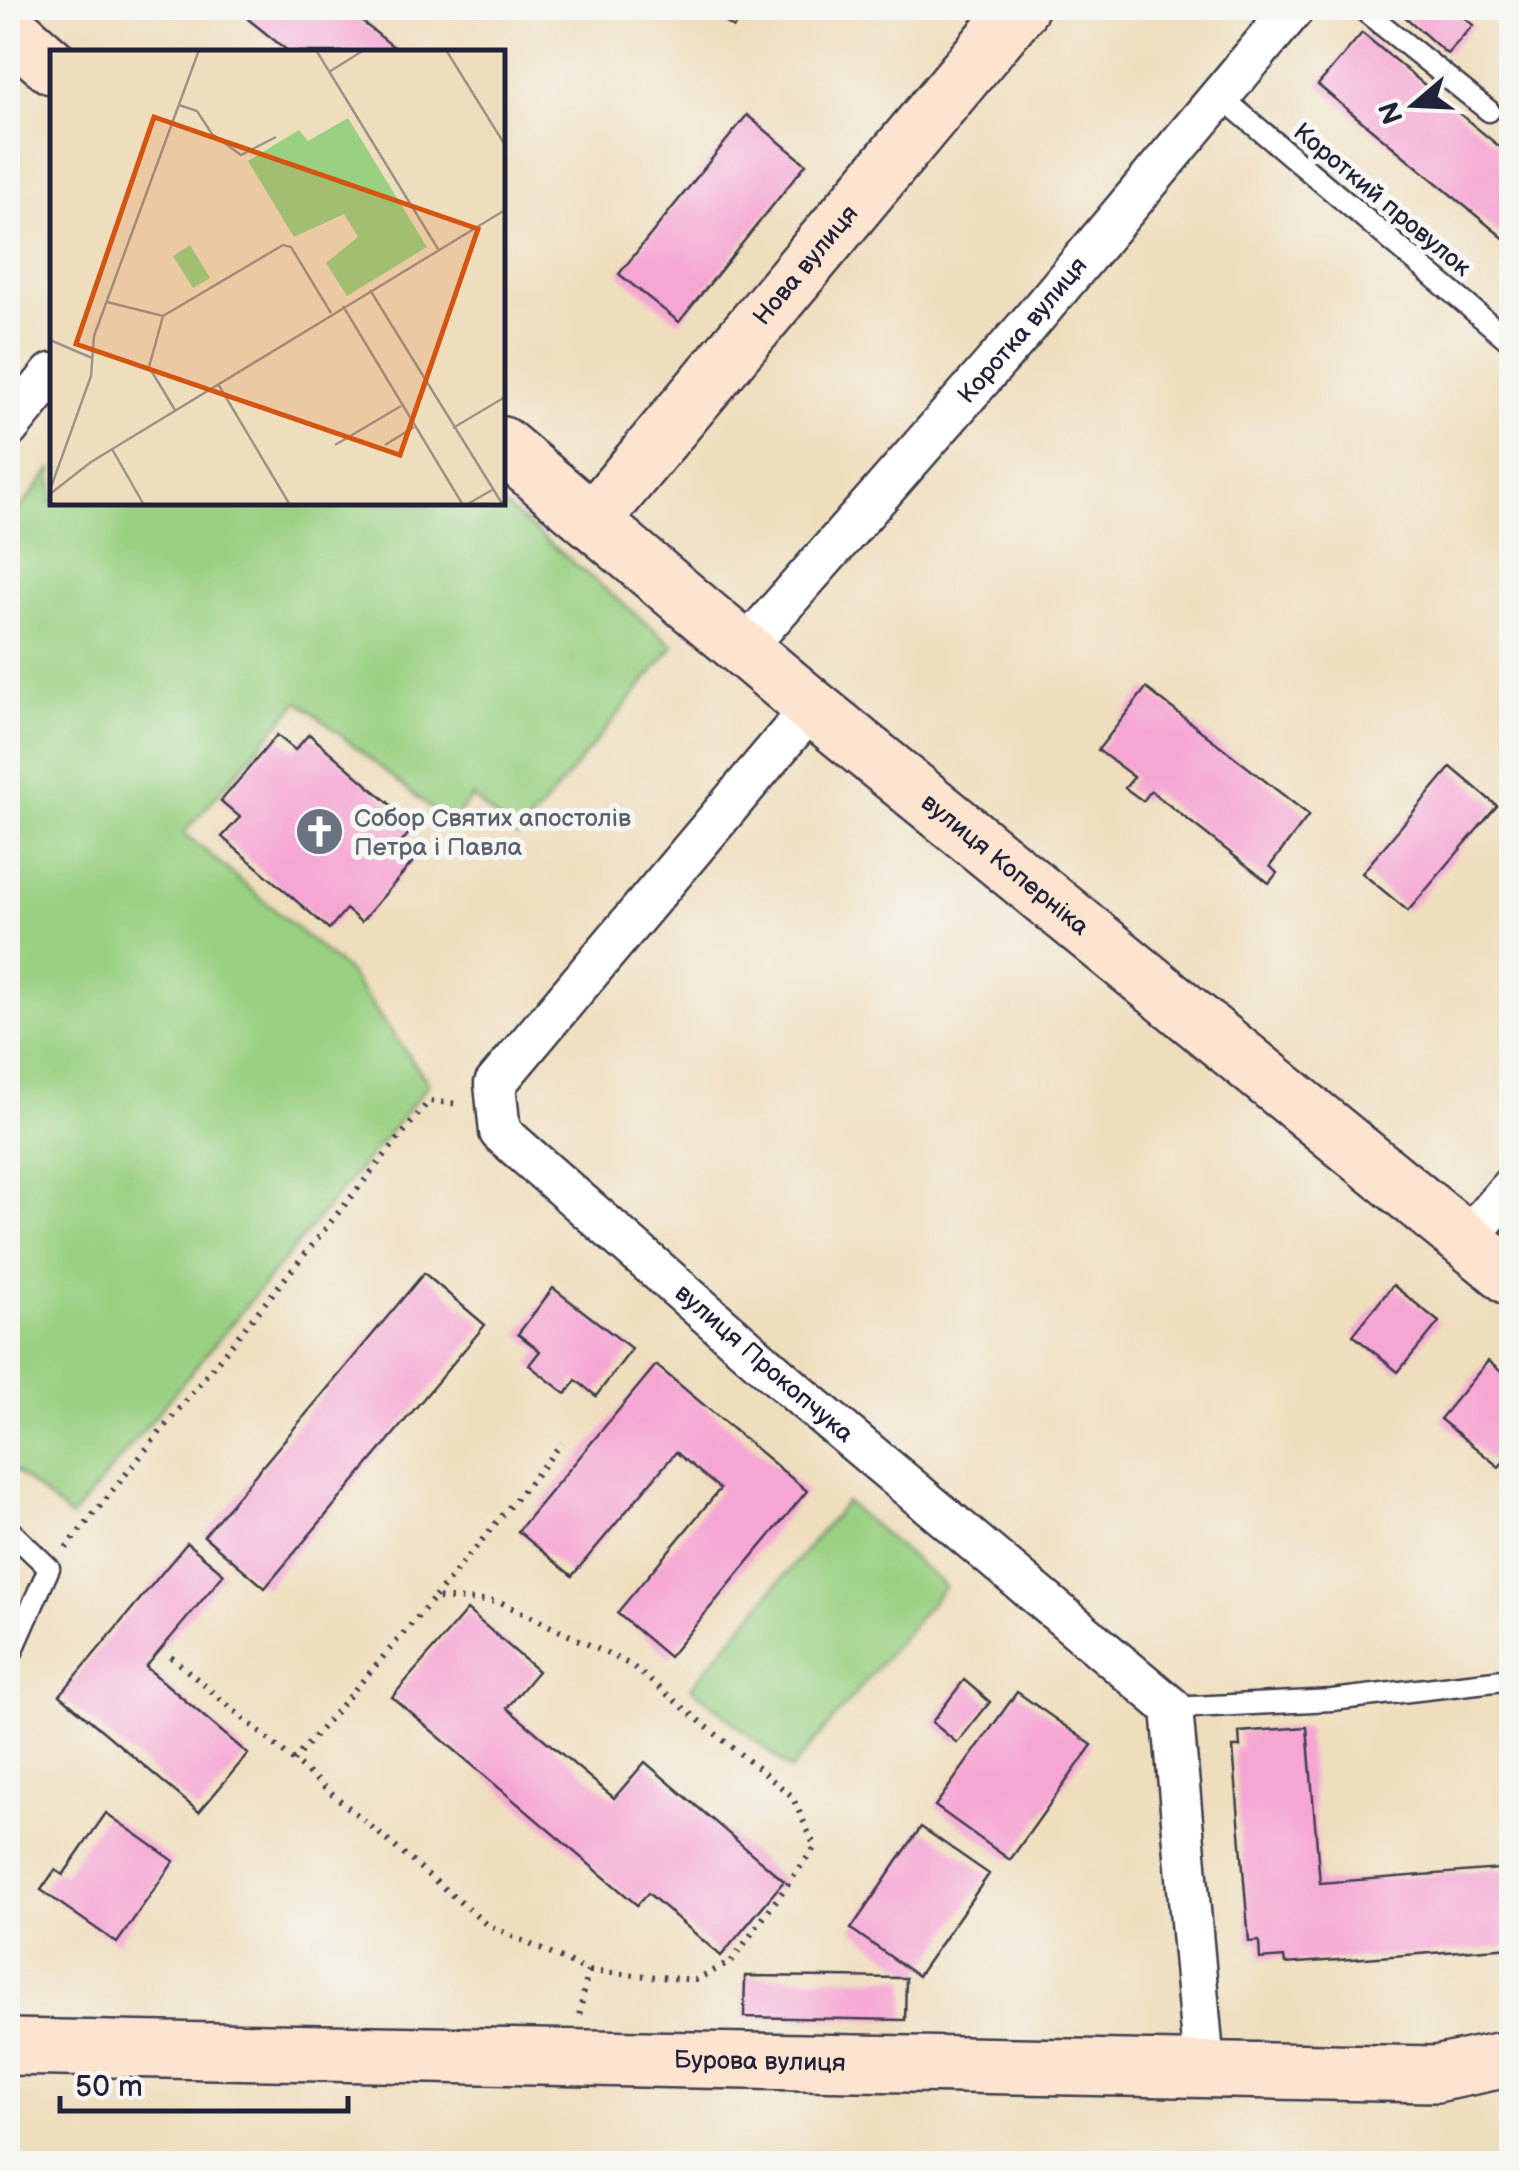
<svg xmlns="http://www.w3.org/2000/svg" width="1519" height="2171" font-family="'Balsamiq Sans',sans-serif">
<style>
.green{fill:#99d081;stroke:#5e795e;stroke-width:2.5}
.building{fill:#f5a6d3}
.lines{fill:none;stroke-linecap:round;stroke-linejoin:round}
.lane-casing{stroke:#413e4e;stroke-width:25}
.street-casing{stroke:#413e4e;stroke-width:45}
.secondary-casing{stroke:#413e4e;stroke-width:60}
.path{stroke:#413e4e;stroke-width:6;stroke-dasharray:2.5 8;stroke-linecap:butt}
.lane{stroke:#fff;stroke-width:20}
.street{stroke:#fff;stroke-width:40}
.secondary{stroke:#fde4d1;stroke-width:55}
.labels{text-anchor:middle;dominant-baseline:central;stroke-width:10;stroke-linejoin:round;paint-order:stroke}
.street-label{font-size:25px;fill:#22223b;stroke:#f6f6f2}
.worship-label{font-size:25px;fill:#5b616d;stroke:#f6f6f2;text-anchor:start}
.inset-road{fill:none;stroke:#9d9389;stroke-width:2.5}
.view{fill:#d45411;fill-opacity:0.15;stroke:#d45411;stroke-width:5}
.inset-edge{fill:none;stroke:#22223b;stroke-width:5}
</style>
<rect width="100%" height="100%" fill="#f6f6f2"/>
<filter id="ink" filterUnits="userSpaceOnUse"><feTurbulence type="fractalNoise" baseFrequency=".01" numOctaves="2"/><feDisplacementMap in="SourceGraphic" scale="20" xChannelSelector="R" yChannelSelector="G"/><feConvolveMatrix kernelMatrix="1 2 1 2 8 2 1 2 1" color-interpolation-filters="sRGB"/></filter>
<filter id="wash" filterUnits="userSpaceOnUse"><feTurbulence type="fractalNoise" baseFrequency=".0048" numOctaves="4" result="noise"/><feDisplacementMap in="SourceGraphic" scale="40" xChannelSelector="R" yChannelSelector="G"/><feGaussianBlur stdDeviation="2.25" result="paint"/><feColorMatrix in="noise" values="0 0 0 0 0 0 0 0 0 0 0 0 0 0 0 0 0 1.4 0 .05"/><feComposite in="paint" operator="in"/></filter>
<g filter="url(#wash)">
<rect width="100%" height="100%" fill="#efdebd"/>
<path class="green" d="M52 469V502L501 503 674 646 518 837 472 797 450 824 299 701 184 833 348 972 429 1084 71 1518 8 1465V523Z
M846 1502 945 1586 791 1770 691 1687Z"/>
<g id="blocks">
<path class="building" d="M257 8H345L400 52H289L248 19Z
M707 8H750L733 28Z
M1395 8H1453L1473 25 1447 54Z
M1362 33 1512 157V245L1318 85Z
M747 115 806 164 679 322 619 274Z
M1146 688 1309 815 1270 866 1277 873 1269 883 1151 791 1143 801 1125 788 1134 777 1098 750Z
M309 734 415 826 401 843 417 857 361 922 346 909 329 929 222 837 240 817 221 801 277 735 295 750Z
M1451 767 1497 806 1408 911 1362 873Z
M424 1273 485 1325 265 1588 204 1536Z
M1393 1285 1439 1322 1398 1372 1353 1335Z
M553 1288 632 1349 596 1396 576 1380 566 1394 529 1365 540 1351 518 1334Z
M1488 1361 1512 1381V1451L1499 1467 1440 1419Z
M656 1365 807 1491 669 1657 617 1613 720 1489 676 1452 572 1576 518 1531Z
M187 1543 224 1574 146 1667 248 1754 199 1812 60 1695Z
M467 1610 538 1671 507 1708 614 1798 645 1762 784 1881 721 1956 648 1893 637 1905 392 1697Z
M964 1680 990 1702 957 1743 932 1722Z
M1017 1692 1092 1745 1010 1860 935 1806Z
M1307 1727 1320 1883 1512 1868V1947L1285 1964 1284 1957 1260 1959 1259 1941 1249 1942 1233 1747H1240L1239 1732Z
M106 1813 174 1861 117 1943 41 1890 55 1870 63 1875Z
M921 1827 989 1874 918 1976 851 1929Z
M745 1976 906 1978 905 2020 744 2017Z"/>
</g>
</g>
<g filter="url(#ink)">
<use href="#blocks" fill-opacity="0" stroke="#413e4e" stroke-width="2.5"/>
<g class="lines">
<defs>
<path id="lane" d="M1361 8 1489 111
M1220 96 1512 343
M8 1529 49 1568 8 1661
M1172 1708 1332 1700 1512 1679"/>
<g id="street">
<path d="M8 428 52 374"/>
<path id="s1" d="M745 648 1023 331 1294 8"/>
<path id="s2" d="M812 707 495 1084 500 1132 803 1398 1172 1708 1204 2067"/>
<path d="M1466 1240 1512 1186"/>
</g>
<g id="secondary">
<path d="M8 27 52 66"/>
<path id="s3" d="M502 445 812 707 1512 1278"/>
<path id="s4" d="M593 520 1020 8"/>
<path id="s5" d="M8 2047 1436 2074 1512 2058"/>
</g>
</defs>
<use href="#lane" class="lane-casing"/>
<use href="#street" class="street-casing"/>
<use href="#secondary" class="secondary-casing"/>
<path class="path" d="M66 1548 429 1101 461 1104
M435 1597 562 1443
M171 1657 486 1924 588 1971 579 2016
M293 1761 434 1598 500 1602 631 1665 792 1796 815 1847 731 1962 695 1980 588 1971"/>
<use href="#lane" class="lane"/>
<use href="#street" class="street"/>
<use href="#secondary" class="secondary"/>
</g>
</g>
<defs>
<symbol id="church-disc" viewBox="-11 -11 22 22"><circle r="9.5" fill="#6b7280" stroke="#f6f6f2"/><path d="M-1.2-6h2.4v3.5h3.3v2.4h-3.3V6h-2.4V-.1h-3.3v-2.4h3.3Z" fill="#fff"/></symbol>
</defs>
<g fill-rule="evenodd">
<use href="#church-disc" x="292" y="804" width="55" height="55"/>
</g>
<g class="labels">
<g class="street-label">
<text transform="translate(1382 200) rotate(40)">Короткий провулок</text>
<text stroke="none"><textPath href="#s4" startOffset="332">Нова вулиця</textPath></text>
<text stroke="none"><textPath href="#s1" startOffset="422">Коротка вулиця</textPath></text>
<text stroke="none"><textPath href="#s3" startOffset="655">вулиця Коперніка</textPath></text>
<text stroke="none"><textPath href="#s2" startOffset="892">вулиця Прокопчука</textPath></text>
<text stroke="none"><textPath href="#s5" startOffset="752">Бурова вулиця</textPath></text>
</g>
<g class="worship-label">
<text x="354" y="818">Собор Святих апостолів<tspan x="354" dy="29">Петра і Павла</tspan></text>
</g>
</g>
<g transform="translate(50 50)">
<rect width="455" height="455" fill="#efdebd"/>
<path d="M298 68 377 197 297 246 276 213 308 187 294 164 244 187 198 111 249 80 258 91ZM140 195 160 228 143 238 123 206Z" fill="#99d081"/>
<path class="inset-road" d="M266 0 388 199M396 0 455 95M279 22 314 0M129 55 147 61 162 84 191 105 226 87M320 240 453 455M57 252 113 266 233 195 241 197 281 263M293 256 413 455M113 266 99 317 125 360M0 290 42 308M168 334 240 455M403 378 455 347M285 395 351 356M335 395 364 377M62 399 94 455M0 440 41 326 44 286 149 0M0 444 41 412 455 160M416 455 442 440"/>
<path class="view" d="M104 67 428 179 350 405 26 294Z"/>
<rect width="455" height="455" class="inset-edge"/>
</g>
<rect width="1519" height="2171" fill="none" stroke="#f6f6f2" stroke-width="40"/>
<g transform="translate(1414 105) rotate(251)" stroke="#f6f6f2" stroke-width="8" paint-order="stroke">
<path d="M0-8L18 38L0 25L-18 38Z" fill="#22223b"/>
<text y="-15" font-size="28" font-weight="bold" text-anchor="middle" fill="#22223b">N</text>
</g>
<path d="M60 2096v15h288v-15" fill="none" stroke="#22223b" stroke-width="5"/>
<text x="75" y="2096" font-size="30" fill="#22223b" stroke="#f6f6f2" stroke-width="8" paint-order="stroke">50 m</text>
</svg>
